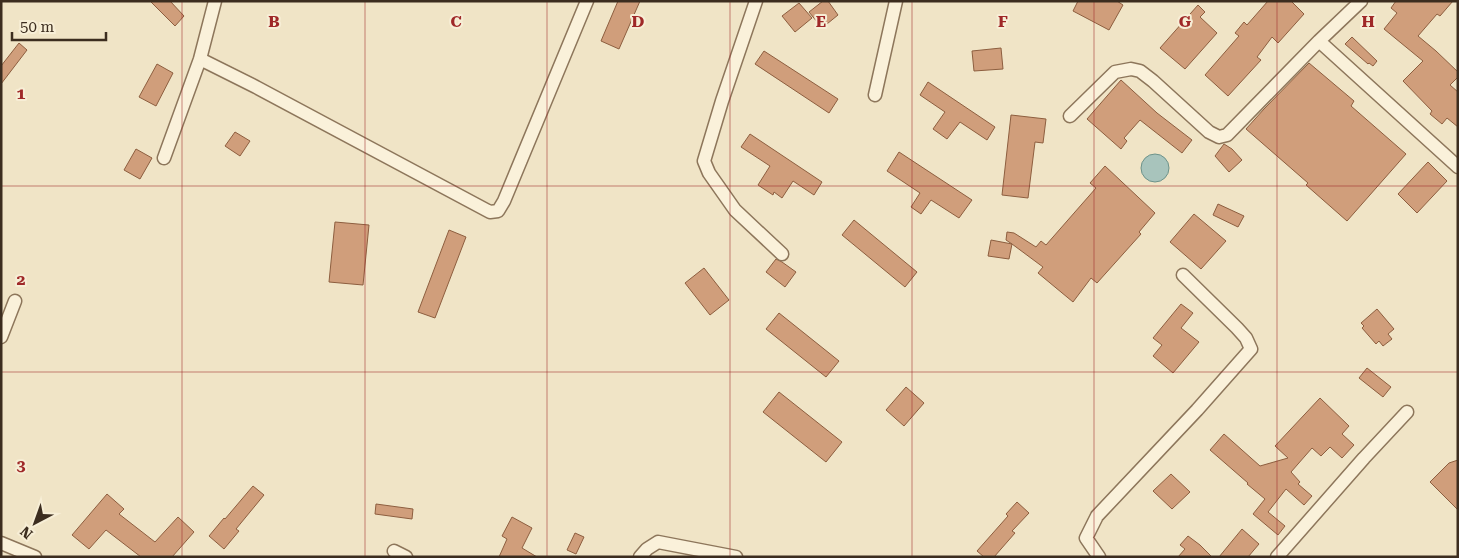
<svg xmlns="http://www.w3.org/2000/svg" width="1459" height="558" font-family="'Roboto Serif',serif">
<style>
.water{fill:#a8c4bc;stroke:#6e938a}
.building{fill:#d09e7b;stroke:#8d5e3f}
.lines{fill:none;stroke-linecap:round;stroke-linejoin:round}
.street-casing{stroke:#8d765b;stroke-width:15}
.street{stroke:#faf1da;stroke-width:12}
.grid{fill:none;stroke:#9f2828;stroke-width:1;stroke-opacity:0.55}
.grid-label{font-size:16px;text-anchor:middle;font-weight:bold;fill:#9f2828;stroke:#f7eed6;stroke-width:4;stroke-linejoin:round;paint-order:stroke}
</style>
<rect width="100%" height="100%" fill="#f0e4c6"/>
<path class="water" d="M1141 168a14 14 0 1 1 28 0a14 14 0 1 1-28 0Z"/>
<path class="building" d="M150 1H170L184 16 175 26Z
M618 1H640L619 49 601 41Z
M823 1H828L838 15 822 28 809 12Z
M1078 1H1117L1123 5 1109 30 1073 11Z
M1268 1H1291L1304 14 1278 43 1272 37 1257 57 1261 60 1228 96 1205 75 1239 36 1235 33 1244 22 1247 25Z
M1396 1H1453L1440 16 1437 14 1418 36 1436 51 1458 72V77L1450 85 1458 92V127L1447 118 1442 124 1430 114 1432 111 1403 81 1423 61 1384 29 1397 13 1391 8Z
M799 3 812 18 795 32 782 16Z
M1198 5 1205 12 1200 17 1217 33 1185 69 1160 48Z
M1352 37 1377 61 1373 66 1369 63 1368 64 1345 44Z
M19 43 27 50 1 84V66Z
M1001 48 1003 69 974 71 972 51Z
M764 51 838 99 829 113 755 64Z
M1309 63 1354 101 1351 106 1406 154 1347 221 1306 185 1308 183 1246 129 1264 109Z
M157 64 173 73 156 106 139 97Z
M1121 80 1157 113 1192 140 1182 153 1140 120 1124 138 1127 141 1121 149 1087 119Z
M928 82 995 127 987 140 960 122 947 139 933 129 945 112 920 95Z
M1011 115 1046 119 1043 143 1035 142 1028 198 1002 195Z
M235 132 250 141 240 156 225 146Z
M750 134 822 182 814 195 793 181 782 198 774 192 773 195 758 185 770 166 741 147Z
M1224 144 1232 149 1242 160 1229 172 1215 156Z
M136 149 152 158 140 179 124 170Z
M899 152 972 200 959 218 931 200 921 214 911 207 920 193 887 171Z
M1428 162 1447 181 1417 213 1398 194Z
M1105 166 1155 213 1139 232 1141 234 1097 283 1091 278 1073 302 1038 273 1043 267 1012 244 1009 259 988 256 991 240 1012 244 1006 240 1007 232 1014 233 1036 247 1041 241 1046 245 1096 188 1090 183Z
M1218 204 1244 216 1238 227 1213 215Z
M1194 214 1226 241 1201 269 1170 242Z
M854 220 917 272 905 287 842 235Z
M335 222 369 225 363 285 329 282Z
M449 230 466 237 435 318 418 312Z
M776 259 782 262 796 272 785 287 766 272Z
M704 268 729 300 710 315 685 283Z
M1181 304 1193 313 1181 328 1199 342 1173 373 1153 356 1162 345 1153 338Z
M1377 309 1394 329 1388 334 1392 339 1383 346 1379 341 1376 344 1362 328 1364 326 1361 323Z
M779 313 839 361 826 377 766 329Z
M1367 368 1391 387 1383 397 1359 378Z
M906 387 924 403 904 426 886 410Z
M779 392 842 442 826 462 763 412Z
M1320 398 1349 426 1342 434 1354 445 1342 458 1330 447 1321 456 1312 448 1291 472 1300 482 1298 484 1312 496 1304 505 1286 489 1268 512 1285 526 1278 535 1253 514 1265 499 1247 484 1248 483 1210 450 1224 434 1260 466 1288 458 1275 446Z
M1458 460V510L1430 482 1449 463Z
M1171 474 1190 492 1172 509 1153 491Z
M253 486 264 495 236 529 239 531 224 549 209 536 224 518 225 519Z
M107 494 124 509 119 514 155 542 178 517 194 532 172 557H141L106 530 89 549 72 535Z
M1017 502 1029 513 1012 531 1015 533 994 557H984L977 551 1008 516 1006 514Z
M376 504 413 509 412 519 375 514Z
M512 517 532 528 522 548 537 557H499L507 539 502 536Z
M1242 529 1259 544 1248 557H1219Z
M575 533 584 537 576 554 567 550Z
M1188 536 1200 545 1212 557H1178L1185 549 1180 545Z"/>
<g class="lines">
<defs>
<path id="street" d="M756 1 722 101 704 161 709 173 735 210 782 254
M1319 41 1458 167
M200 59 256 87 490 212 498 211 504 201 587 1
M875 95 896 1
M1070 116 1115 72 1131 69 1140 71 1153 81 1209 132 1219 137 1227 135 1319 41 1361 1
M164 158 200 59 215 1
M1 337 15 301
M1 543 35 557
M394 551 406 557
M640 557 647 549 658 542 736 557
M1099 557 1086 538 1097 516 1197 410 1251 349 1246 338 1237 328 1183 275
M1277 557 1364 458 1407 412"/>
</defs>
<use href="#street" class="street-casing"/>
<use href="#street" class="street"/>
</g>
<path class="grid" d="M182 1V557M365 1V557M547 1V557M730 1V557M912 1V557M1094 1V557M1277 1V557M1 186H1458M1 372H1458"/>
<g class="grid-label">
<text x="274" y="27">B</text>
<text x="456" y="27">C</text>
<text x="638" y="27">D</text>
<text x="821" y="27">E</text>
<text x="1003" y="27">F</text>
<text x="1185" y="27">G</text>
<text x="1368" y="27">H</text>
<text x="21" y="99">1</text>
<text x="21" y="285">2</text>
<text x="21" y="471">3</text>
</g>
<rect width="1459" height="558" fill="none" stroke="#3c2d1f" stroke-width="5"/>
<g transform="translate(35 523) rotate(221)" stroke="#f7eed6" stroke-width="4" paint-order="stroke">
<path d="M0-4L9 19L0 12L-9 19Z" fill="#3c2d1f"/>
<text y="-8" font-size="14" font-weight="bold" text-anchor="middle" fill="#3c2d1f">N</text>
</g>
<path d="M12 32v8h94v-8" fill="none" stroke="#3c2d1f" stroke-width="2.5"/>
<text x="20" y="32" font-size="15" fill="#3c2d1f" stroke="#f7eed6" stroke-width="4" paint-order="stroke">50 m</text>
</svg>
